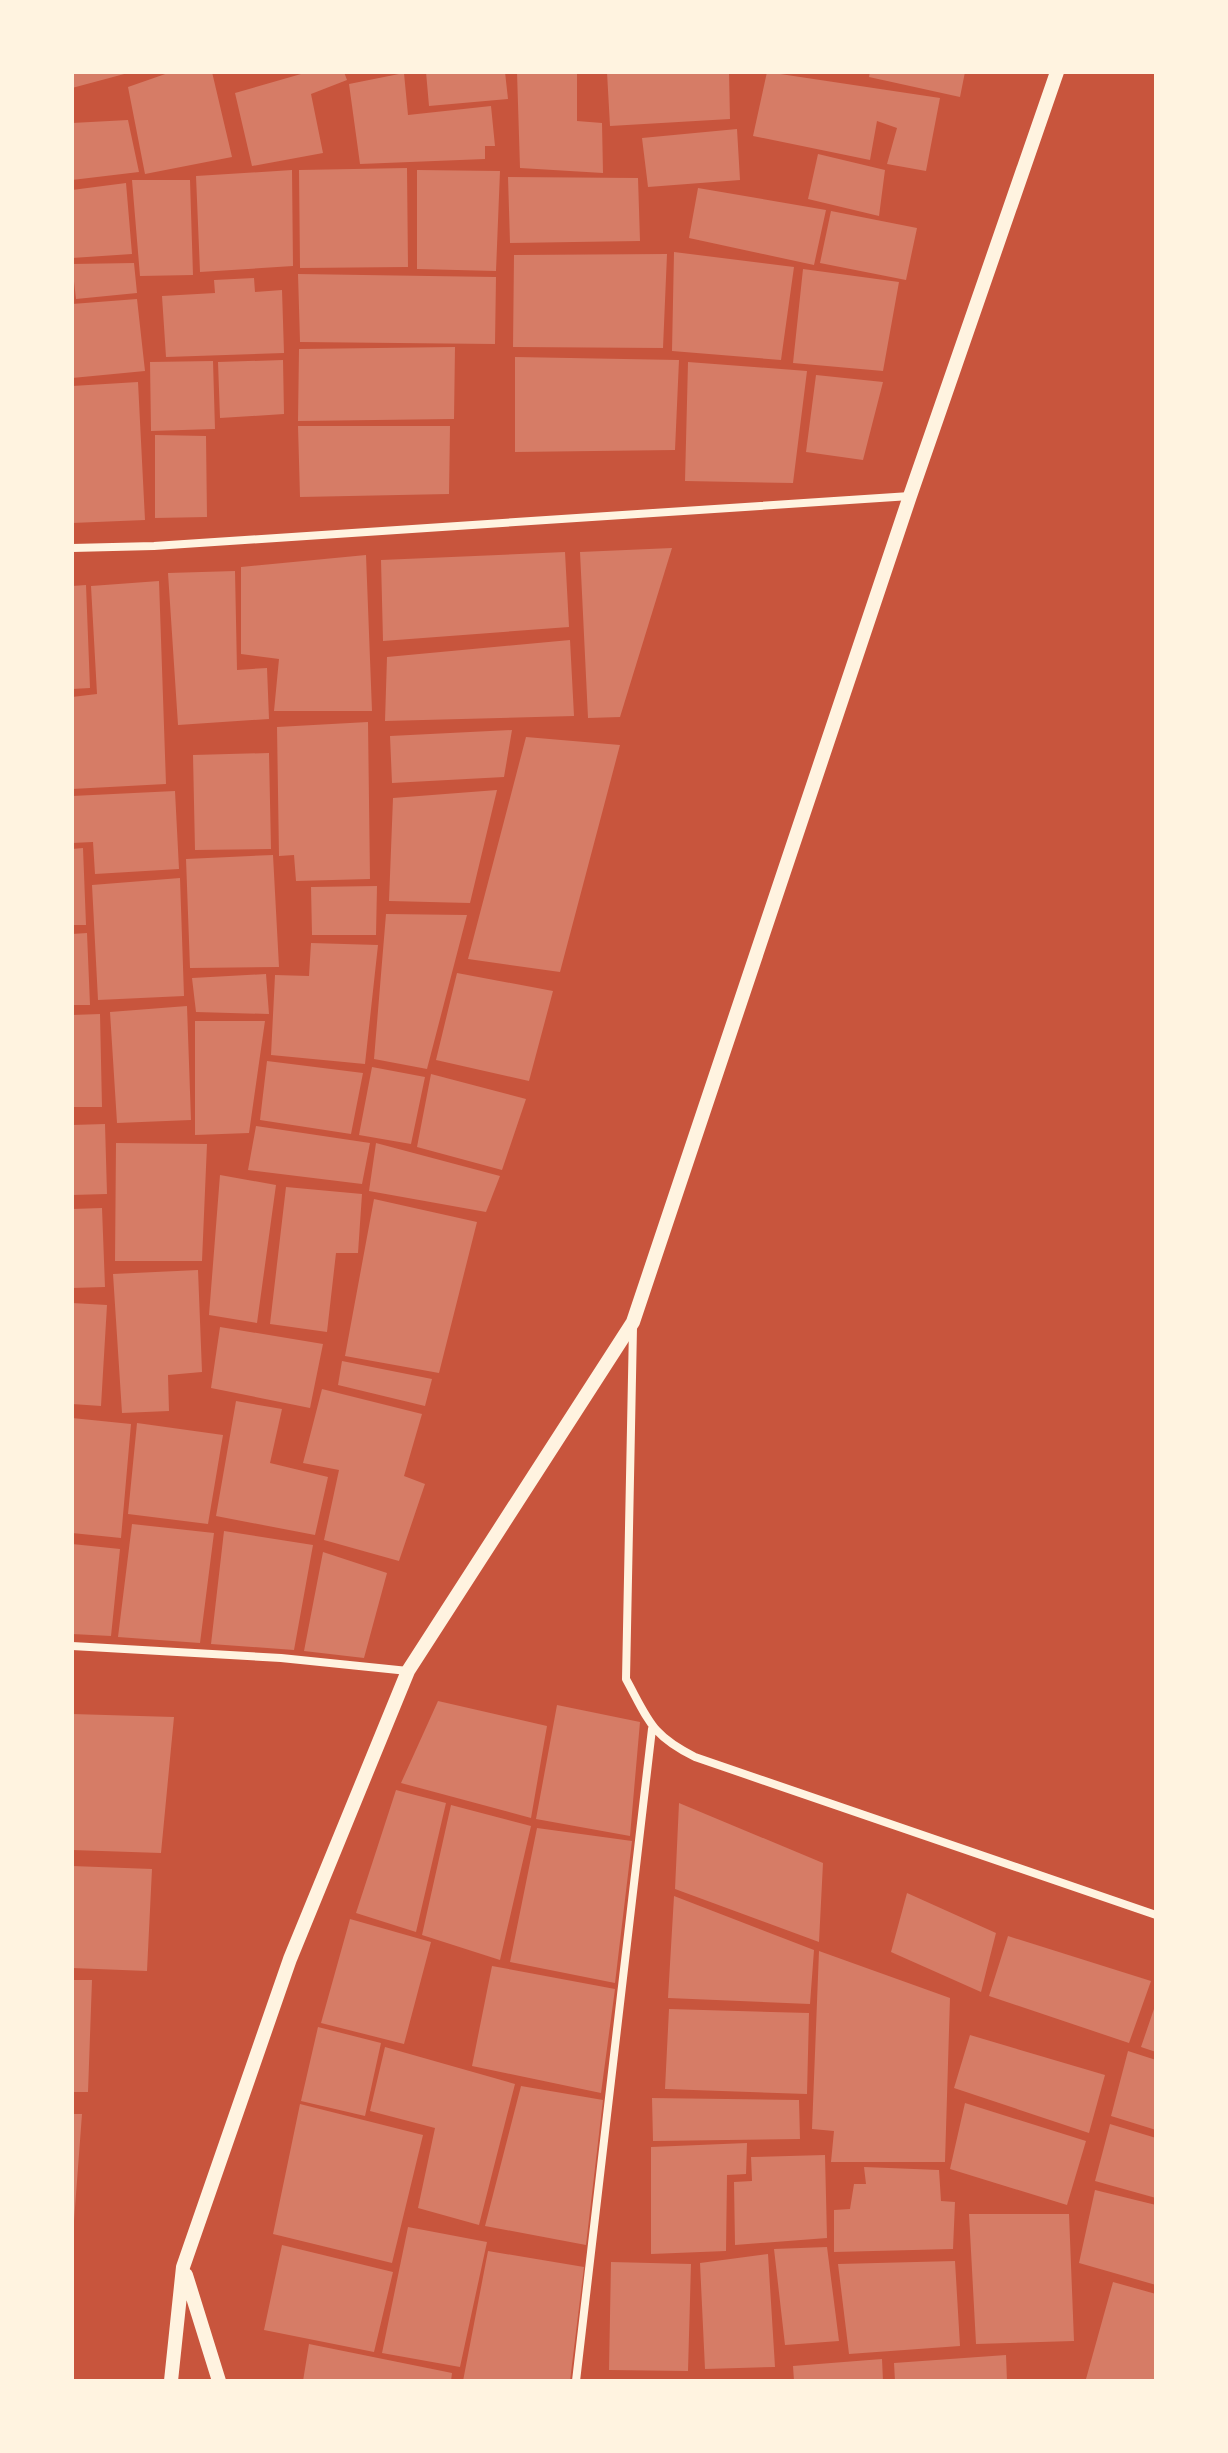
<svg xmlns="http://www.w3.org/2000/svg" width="1228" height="2453" font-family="'Nunito Sans',sans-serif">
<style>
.building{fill:#d67c66}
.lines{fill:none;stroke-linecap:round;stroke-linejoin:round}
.minor{stroke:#fff3e0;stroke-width:8}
.tertiary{stroke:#fff3e0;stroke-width:14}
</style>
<rect width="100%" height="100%" fill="#c8553d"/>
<path class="building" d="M72 72H128V73L72 88Z
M171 72H212L232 157 145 174 128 87Z
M308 72H344L347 80 311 94 323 153 252 166 235 93Z
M426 72H505L508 99 429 106Z
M517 72H577V121L602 123 603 173 520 168Z
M607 72H729L730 119 610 126Z
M767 72 940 98 926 171 887 164 897 128 877 121 870 160 753 136Z
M870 72H965L960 97 869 77Z
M404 73 408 115 491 106 495 146H485V159L360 164 349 84Z
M128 120 139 172 72 180V123Z
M737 129 740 180 648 187 642 138Z
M818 154 885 170 879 216 808 199Z
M407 168 408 267 300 268 299 170Z
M292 170 293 266 200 272 196 176Z
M417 170 500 171 496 271 417 269Z
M508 177 638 178 640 241 510 243Z
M132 180H190L193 275 140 276Z
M126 183 132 254 72 258V190Z
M698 188 826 210 814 265 689 238Z
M831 211 917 228 906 280 820 263Z
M674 252 794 267 781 360 672 351Z
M667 254 663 348 513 347 514 255Z
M134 263 137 293 76 299 72 264Z
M803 269 899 282 883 371 793 363Z
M298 274 496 277 495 344 300 342Z
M254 278 255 292 282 290 284 353 166 357 162 296 215 293 214 280Z
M137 299 145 371 72 378V304Z
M455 347 454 419 298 421 299 349Z
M515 357 679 360 675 450 515 452Z
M283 360 284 414 220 418 218 362Z
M213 361 215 429 151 431 150 362Z
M688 362 807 371 793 483 685 481Z
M816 375 883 382 863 460 806 452Z
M138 382 145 520 72 523V386Z
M298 426H450L449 494 300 497Z
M155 435 206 436 207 517 155 518Z
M672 548 620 717 588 718 580 552Z
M565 552 569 627 383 641 381 560Z
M366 555 372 711H274L279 659 241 654V567Z
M235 571 237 670 267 668 269 719 178 725 168 573Z
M159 581 166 784 72 789V697L97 694 91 586Z
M86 585 90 688 72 689V586Z
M570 640 574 716 385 721 387 657Z
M368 722 370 879 296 881 294 855 279 856 277 727Z
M512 730 504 777 392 783 390 736Z
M526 737 620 745 560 972 468 959Z
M269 753 271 849 195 850 193 755Z
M497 790 470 903 389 901 393 798Z
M175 791 179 869 95 874 93 842 72 843V796Z
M83 848 86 925H72V849Z
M273 855 279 967 190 968 186 859Z
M180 878 184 996 98 1000 92 885Z
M377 886 376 935H312L311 887Z
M386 914 467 915 427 1069 374 1059Z
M87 933 90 1005H72V934Z
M311 943 378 945 365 1064 271 1055 275 975 309 976Z
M457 973 553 991 529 1081 436 1060Z
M266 974 269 1014 196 1012 192 978Z
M187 1006 191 1120 117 1123 110 1012Z
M100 1014 102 1107H72V1015Z
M195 1021H265L249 1133 195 1135Z
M267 1061 363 1073 351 1134 260 1120Z
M372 1067 425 1077 411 1144 359 1135Z
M431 1074 526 1099 502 1170 417 1147Z
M105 1124 107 1194 72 1195V1125Z
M256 1126 370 1143 362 1184 248 1170Z
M116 1143 207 1144 202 1261H115Z
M376 1143 500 1176 486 1212 369 1191Z
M220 1175 276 1185 257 1323 209 1315Z
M286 1187 362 1194 358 1253H336L327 1332 270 1324Z
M374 1199 477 1222 439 1373 345 1356Z
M102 1208 105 1287 72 1288V1209Z
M198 1270 202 1372 168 1375 169 1411 122 1413 113 1274Z
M72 1303 107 1305 101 1406 72 1404Z
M220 1327 323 1344 310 1408 211 1388Z
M342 1361 432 1379 425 1406 338 1385Z
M322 1389 422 1414 404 1476 425 1484 399 1561 324 1540 339 1470 303 1463Z
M236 1401 282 1409 270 1463 328 1477 315 1535 216 1516Z
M72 1418 131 1424 121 1538 72 1533Z
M137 1423 223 1435 208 1524 128 1514Z
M132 1524 214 1533 200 1643 118 1637Z
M224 1531 313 1545 294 1650 211 1644Z
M72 1544 120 1549 111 1636 72 1634Z
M323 1552 387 1573 364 1658 304 1651Z
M438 1701 547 1726 531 1818 401 1783Z
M557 1705 640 1722 630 1836 536 1819Z
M72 1714 174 1717 161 1853 72 1850Z
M396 1790 446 1803 416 1932 356 1913Z
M679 1803 823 1863 819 1942 675 1889Z
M451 1805 531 1826 500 1960 422 1935Z
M537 1828 632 1841 615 1983 510 1962Z
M72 1866 152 1869 147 1971 72 1968Z
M907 1893 996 1933 981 1992 891 1952Z
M674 1896 814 1950 810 2004 668 1998Z
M350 1919 431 1942 404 2044 321 2023Z
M1008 1936 1151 1981 1129 2043 989 1996Z
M819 1951 950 1998 945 2162H831L834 2131 812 2129Z
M492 1966 615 1989 601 2093 472 2066Z
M72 1980H92L88 2092H72Z
M1156 2003V2052L1141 2047Z
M669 2009 809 2013 807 2094 665 2089Z
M318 2027 381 2043 365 2116 301 2101Z
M970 2035 1105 2075 1089 2133 954 2088Z
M385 2047 515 2084 479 2225 418 2208 435 2128 370 2111Z
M1128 2051 1156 2060V2130L1111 2116Z
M521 2086 603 2100 586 2245 485 2226Z
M652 2098 799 2100 800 2139 653 2141Z
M965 2103 1086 2141 1067 2205 950 2169Z
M300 2104 423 2135 392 2263 273 2234Z
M72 2114H82L74 2221H72Z
M1110 2124 1156 2138V2198L1095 2181Z
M747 2143 746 2174 727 2175 726 2251 651 2254V2147Z
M825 2155 827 2238 735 2245 734 2182 752 2181 751 2157Z
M864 2167 939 2170 941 2201 955 2202 953 2249 834 2252V2210L850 2209 854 2184H866Z
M1095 2190 1156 2205V2285L1079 2263Z
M969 2214H1069L1074 2341 976 2344Z
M408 2227 487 2242 460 2367 382 2353Z
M282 2245 393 2272 374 2352 264 2330Z
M827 2247 839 2341 785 2345 774 2249Z
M488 2251 584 2267 570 2381H463Z
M768 2254 775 2367 705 2369 700 2263Z
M955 2261 960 2346 849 2354 838 2264Z
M611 2262 691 2264 688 2371 609 2370Z
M1113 2282 1156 2294V2381L1086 2379Z
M309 2344 452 2373 451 2381H303Z
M1006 2355 1007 2381H895L894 2363Z
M882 2359 883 2381H794L793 2366Z"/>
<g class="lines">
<path class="minor" d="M72 548 154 546 910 496
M633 1327 626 1679C649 1721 651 1735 695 1757L1156 1915
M72 1646 281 1658 408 1671
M576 2381 652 1729"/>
<path class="tertiary" d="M186 2275 219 2381
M171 2381 183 2267 290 1959 408 1671 633 1322 910 496 1057 72"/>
</g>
<rect width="1228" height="2453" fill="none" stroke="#fff3e0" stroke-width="148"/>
</svg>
